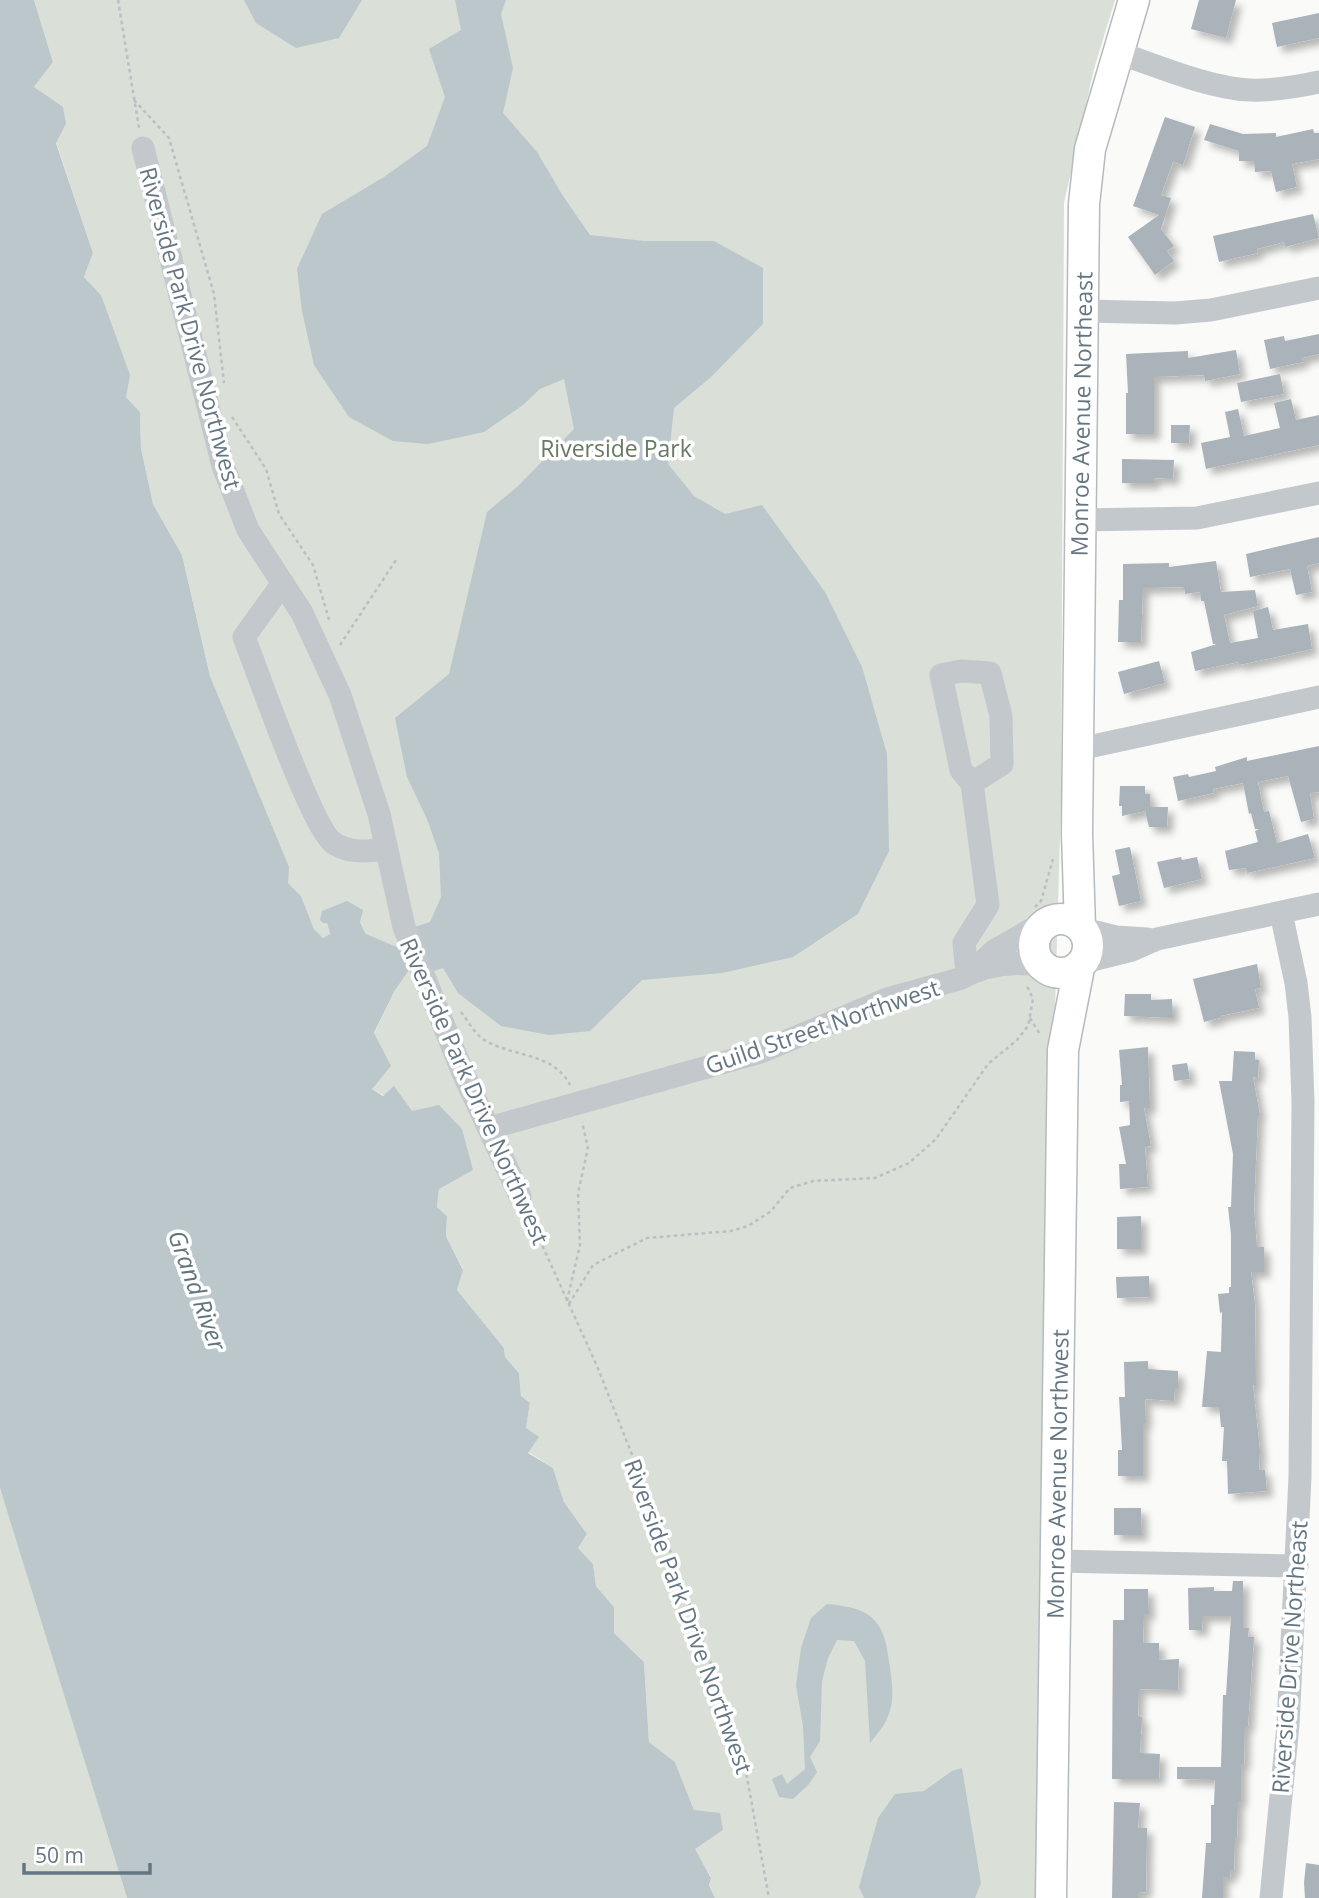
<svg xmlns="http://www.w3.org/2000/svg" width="1319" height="1898" font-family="'Open Sans',sans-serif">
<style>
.green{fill:#dadfd7}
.water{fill:#bbc7cb}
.building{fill:#aab3b9;filter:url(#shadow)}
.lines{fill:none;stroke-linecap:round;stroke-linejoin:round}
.major-casing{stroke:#b5babe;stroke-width:33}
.path{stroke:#bbbfc2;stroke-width:2.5;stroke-dasharray:3.5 3.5;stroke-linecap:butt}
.minor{stroke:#c3c8cc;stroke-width:23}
.major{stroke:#fff;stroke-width:30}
.labels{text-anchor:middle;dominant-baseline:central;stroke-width:7;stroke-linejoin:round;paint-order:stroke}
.street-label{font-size:23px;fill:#657683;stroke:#fff}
.park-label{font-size:23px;fill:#687a64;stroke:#fff}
.water-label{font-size:24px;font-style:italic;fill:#60757c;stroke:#fff}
</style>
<defs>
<filter id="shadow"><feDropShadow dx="6" dy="6" stdDeviation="3.5" flood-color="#0004"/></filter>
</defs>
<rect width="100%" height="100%" fill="#fafaf8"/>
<path class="green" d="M34 0H1115L1094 69 1064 203 1061 802 1054 1044 1039 1898H715L709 1884 711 1877 694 1849 723 1830 694 1810 675 1762 649 1742 644 1662 614 1633V1607L596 1586 593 1564 578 1548 587 1534 564 1502 553 1468 528 1452 526 1428 530 1403 521 1396 519 1373 505 1357 504 1348 457 1290 463 1269 446 1236 447 1216 437 1207 439 1189 412 1111 372 1089 374 1034 395 990 360 922 327 923 330 934 323 938 314 929 301 896 288 883V867L210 676 182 555 153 504 141 448 140 412 126 397 101 295 84 277 93 253 56 142 66 124 34 87 53 62Z
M0 1488 9 1515 127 1898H0Z"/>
<path class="water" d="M0 0H34L53 62 34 87 63 107 66 124 56 143 93 253 84 277 101 295 130 375 126 397 140 412 141 448 153 504 182 555 210 676 289 867 288 883 301 896 314 929 323 938 330 934 327 923H323L320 920 322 911 347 901 363 910 360 922 366 934 399 948 419 937 415 927 430 922 441 897 439 853 427 819 407 777 395 718 449 674 487 512 517 487 574 429 564 379 540 389 523 405 484 432 428 444 393 441 349 417 314 365 302 311 297 269 322 214 384 177 427 146 445 97 429 49 461 30 455 0H506L501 14 513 68 503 113 537 152 563 196 590 235 644 241H714L763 268V324L711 377 674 408 668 464 694 496 725 514 762 505 825 592 862 667 887 754 889 851 858 914 793 957 722 973 642 980 590 1031 549 1035 501 1026 458 993 443 968 434 971 428 962 409 970 395 990 374 1033 391 1066 372 1089 383 1096 394 1086 412 1111 439 1105 462 1129 473 1170 439 1189 437 1207 447 1216 446 1236 463 1270 457 1290 504 1348 505 1357 519 1373 521 1396 530 1403 526 1428 539 1437 528 1453 553 1468 564 1502 587 1534 578 1548 593 1564 596 1586 614 1607V1633L644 1662 649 1742 675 1762 694 1810 720 1813 723 1830 695 1849 711 1878 709 1885 715 1898H127L0 1488Z
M244 0H362L339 38 296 48 256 23Z
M827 1604C874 1608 885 1621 890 1668 892 1684 895 1700 888 1716 885 1726 876 1735 870 1743L865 1661 854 1641 837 1640 828 1658 822 1681 820 1741 810 1757 817 1772 809 1784 793 1799 779 1797 772 1779 782 1774 787 1784 805 1769 803 1726 796 1685 801 1648 811 1618Z
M962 1768 981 1883 975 1898H864L859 1887 878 1818 895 1794 924 1791 952 1771Z"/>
<path class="building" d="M1199 0H1236L1226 38 1191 29Z
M1319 13V38L1277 47 1272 23Z
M1165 117 1195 127 1183 165 1173 162 1161 195 1171 198 1161 229 1174 246 1167 251 1174 261 1155 275 1128 237 1159 215 1133 206Z
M1210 124 1243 134 1276 133V137L1313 129 1314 133H1319V159L1292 164 1297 187 1276 192 1271 171 1255 172 1254 161H1239V151L1204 140Z
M1313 214 1319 238 1285 247 1284 242 1257 249 1258 253 1219 262 1213 236Z
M1319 334V354L1302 358 1303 362 1270 369 1264 340 1284 336 1285 341Z
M1236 350 1240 374 1205 381 1204 375 1154 377V434H1126V393H1128L1126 354 1188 351V358Z
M1280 374 1284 394 1241 402 1237 383Z
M1291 399 1296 420 1319 415V445L1206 469 1201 443 1230 437 1225 412 1238 409 1244 436 1280 428 1274 403Z
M1171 425H1190L1189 443H1171Z
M1122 459 1174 460 1173 479 1154 478V483H1122Z
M1319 537V563L1307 566 1312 592 1296 595 1290 569 1250 577 1246 554Z
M1216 561 1221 592 1255 590 1258 606 1224 615 1230 643 1258 638 1253 611 1268 607 1273 630 1308 624 1312 649 1272 658 1239 665 1238 662 1195 671 1191 652 1217 644H1213L1204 601H1201L1200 592 1185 594 1184 587 1143 588 1141 642H1118L1119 600H1123V564L1169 563V567Z
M1159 661 1165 683 1124 694 1118 672Z
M1319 746V792L1310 793 1314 819 1301 822 1288 776 1258 782 1264 812 1269 811 1277 843 1308 834 1315 858 1247 873 1246 868 1229 870 1225 851 1258 842 1255 831 1259 829H1255L1251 813 1249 814 1243 783 1213 789 1214 793 1178 801 1173 777 1188 774 1189 777 1216 771 1215 767 1247 757V761Z
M1120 786H1145V794H1150V807H1168L1167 827H1149L1145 811 1122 816V806H1119Z
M1130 847 1141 901 1119 906 1112 876 1120 874 1115 850Z
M1181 857 1182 860 1197 857 1202 879 1164 888 1157 862Z
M1257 964 1261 988 1255 989 1259 1008 1220 1016V1018L1204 1022 1193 979Z
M1125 994H1151V1000L1172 999 1173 1018 1124 1016Z
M1148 1047 1150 1108H1144L1151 1146 1145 1147 1148 1187 1120 1189 1119 1164H1126L1119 1127 1130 1125 1129 1101 1120 1102V1085H1122L1119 1050Z
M1234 1051 1255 1052V1060H1259L1258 1078 1253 1077 1260 1115H1258L1254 1207 1257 1247H1264V1272H1251L1255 1304 1256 1385H1253L1260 1451 1259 1470H1265L1267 1491 1228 1494 1227 1461H1222L1224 1427H1221L1219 1407H1202L1207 1351 1221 1352 1222 1312 1220 1313 1218 1294 1229 1293V1287H1231V1234L1228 1207H1231L1233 1154 1219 1081H1232Z
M1187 1063 1190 1079 1174 1081 1172 1065Z
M1141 1216V1249H1117V1217Z
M1149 1276 1150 1297 1117 1298 1116 1277Z
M1148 1361V1369L1178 1371V1388H1175L1174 1401 1145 1399 1146 1423H1143V1476H1118V1450H1122L1119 1397H1125L1124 1362Z
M1114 1508H1141L1142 1535H1114Z
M1233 1581H1243V1628H1249L1248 1637H1254L1248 1726H1245L1244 1764H1241V1801H1238L1237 1838H1235L1234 1870H1231L1230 1877H1223V1898H1202L1206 1843H1211V1805H1214L1215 1780 1177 1779V1767H1221L1223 1695H1226L1231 1616H1203L1202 1630H1189L1188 1588 1214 1587V1591H1232Z
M1124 1589H1148L1149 1614H1144L1143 1643H1159V1660L1179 1659 1178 1690 1139 1689 1138 1716 1142 1717 1140 1753 1160 1754 1159 1779H1112L1113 1620H1124Z
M1114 1802 1140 1803 1138 1828H1147L1146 1892 1138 1893V1898H1112Z
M1306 1863 1319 1865V1898H1305L1304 1883Z"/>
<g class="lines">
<defs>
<path id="major" d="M1034 946a27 27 0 1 1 54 0a27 27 0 1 1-54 0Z
M1080 927 1077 834 1084 204 1090 149 1134 0
M1051 1898 1063 1050 1079 968"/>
</defs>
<use href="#major" class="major-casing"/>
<path class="path" d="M118 0 139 128
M134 100 169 138 214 294 224 383
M232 417 266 469 279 514 313 565 330 623
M340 645 396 560
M1035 907 1041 901 1053 859
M461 1012C468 1021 476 1036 486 1041 514 1057 554 1053 570 1085
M1030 1018 1041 1036
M528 1214 597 1366 672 1556 742 1750 769 1898
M567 1301 580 1245 578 1193 588 1148 582 1122
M569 1304 593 1265 647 1238 731 1231 748 1226 770 1212 790 1188 813 1181 875 1178 909 1163 936 1139 988 1064 1017 1040 1028 1026 1033 999 1026 984"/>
<path class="minor" d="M1119 53C1157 66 1209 88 1249 90 1273 91 1296 87 1319 82
M143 148 223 466 248 530 302 613 340 695 379 814 404 927 463 1073 520 1196
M1084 311 1175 313 1211 310 1319 288
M1080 520 1197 518 1319 493
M283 583 244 637C257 670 313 832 335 844 352 854 368 851 387 849
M961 671 990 673 1001 716 1002 764 972 783 961 770 941 675Z
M1077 746H1093L1319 697
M1083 929 1116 937 1147 939
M1084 962 1132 950 1157 939 1319 904
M975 969 994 951 1034 928H1041
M970 973 966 963 964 943 988 905 972 783
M489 1128 761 1052 887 999 959 979C985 965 1012 960 1041 966
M1055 1561 1297 1566
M1271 1898 1288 1725 1300 1477 1303 1102 1300 1017 1296 983 1281 913"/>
<use href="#major" class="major"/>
</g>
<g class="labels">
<g class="street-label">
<text transform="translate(191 328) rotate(75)">Riverside Park Drive Northwest</text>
<text transform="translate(1081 414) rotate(-89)">Monroe Avenue Northeast</text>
<text transform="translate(822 1026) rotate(-19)">Guild Street Northwest</text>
<text transform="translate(475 1091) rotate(66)">Riverside Park Drive Northwest</text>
<text transform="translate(1057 1474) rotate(-89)">Monroe Avenue Northwest</text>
<text transform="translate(689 1616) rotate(70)">Riverside Park Drive Northwest</text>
<text transform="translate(1289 1657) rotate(-86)">Riverside Drive Northeast</text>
</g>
<g class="park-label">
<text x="616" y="448">Riverside Park</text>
</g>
<g class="water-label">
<text transform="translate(198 1290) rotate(70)">Grand River</text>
</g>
</g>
<path d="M24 1863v10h126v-10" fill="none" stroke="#657683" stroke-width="3.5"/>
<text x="35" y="1863" font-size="21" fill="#657683" stroke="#ffffff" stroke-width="5" paint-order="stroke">50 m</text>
</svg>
